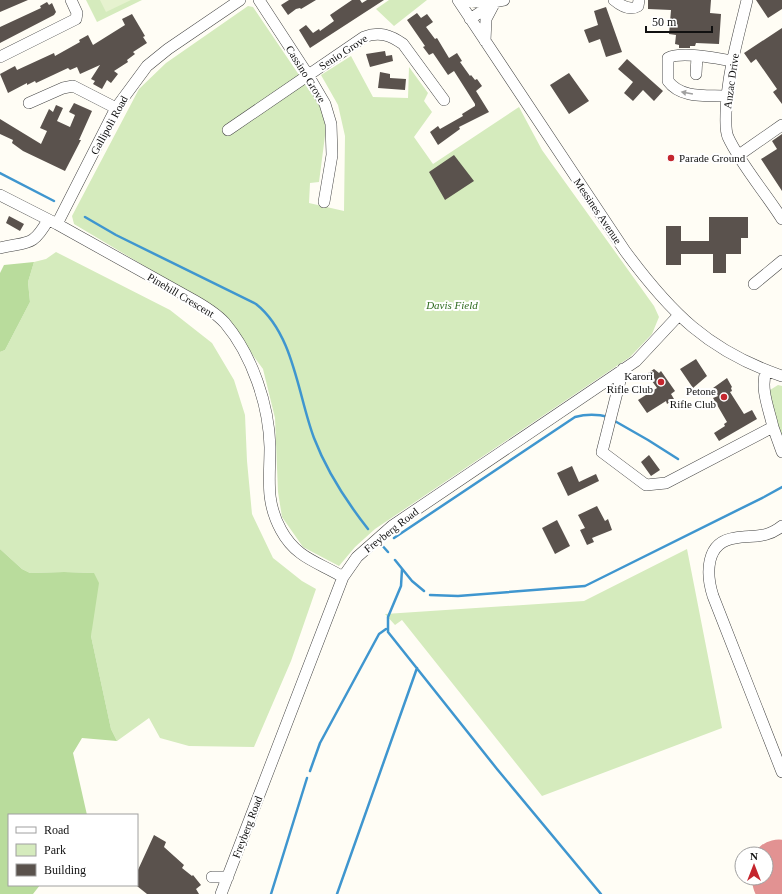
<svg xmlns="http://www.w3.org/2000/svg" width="782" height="894" font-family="Georgia,serif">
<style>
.green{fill:#d5ebbd}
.forest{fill:#b9dc9c}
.pitch{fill:#e6f2cf}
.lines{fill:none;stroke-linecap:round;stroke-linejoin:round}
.stream{stroke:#3f96cf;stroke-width:2.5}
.runway{stroke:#e29292;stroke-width:59}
.building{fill:#5a524d}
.minor-casing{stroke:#444;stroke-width:12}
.minor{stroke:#fff;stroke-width:11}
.oneway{fill:#a0a0a0}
.poi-dot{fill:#c4262e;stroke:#fff;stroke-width:1.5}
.labels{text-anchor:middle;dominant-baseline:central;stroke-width:4;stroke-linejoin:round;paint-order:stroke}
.street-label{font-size:11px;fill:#111;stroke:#fff}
.poi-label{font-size:11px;fill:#111;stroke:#fff;text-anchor:end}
.park-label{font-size:11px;font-style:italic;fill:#2f6b1f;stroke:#fff}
</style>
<rect width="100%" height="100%" fill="#fffdf5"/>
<path class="green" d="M86 0H142L97 22Z
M389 0H427L394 26 376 9Z
M248 6 253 7 322 109 326 128 319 182 310 183 309 203 344 211 345 136 338 105 321 75 351 56 373 97 408 98 409 67 428 93 424 101 432 112 414 137 433 164 519 107 542 150 654 306 659 317 652 334 630 357 375 529 355 547 339 566 303 547 282 517 278 492 275 418 263 369 220 311 74 224 72 216 139 89 166 63Z
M56 252 170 310 212 343 234 380 245 415 247 461 252 514 273 558 302 581 316 589 291 661 254 747 189 746 160 738 149 718 117 741 111 729 91 636 94 573 64 572 30 573 22 569 0 549V352L5 350 30 302 28 282 34 262 46 259Z
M778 385 782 386V441L768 388 770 390Z
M687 549 722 728 542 796 402 620 395 625 385 614 584 601Z"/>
<path class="forest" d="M34 262 28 282 30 302 5 350 0 352V273L4 265Z
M0 549 22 569 30 573 64 572 94 573 99 583 91 636 111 729 117 741 82 738 73 753 87 815H9V885H40L33 894H0Z"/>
<path class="pitch" d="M100 0H131L106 12Z"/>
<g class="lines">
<path class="stream" d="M0 173 54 201
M85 217 116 235 256 304C294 334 298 396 314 438 327 472 346 501 368 529
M613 420 648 440 678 459
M394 538 575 417C586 414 597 414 609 417
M380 543 388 552
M395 560 412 581 424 591
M402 569 401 586 388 617V632L497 769 601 894
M430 595 458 596 585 586 764 497 782 487
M310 771 320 743 379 634 386 629
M271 894 307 778
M337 894 417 668"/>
<path class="runway" d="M779 869 782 881"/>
</g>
<path class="building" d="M0 0H28L0 12Z
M289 0H316L301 9 300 8 296 9 288 15 281 5Z
M352 0H360L362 3 367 0H384L310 48 299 30 306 25 313 33 319 29 320 31 334 21 330 15Z
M648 0H711L710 13 721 14 719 44 696 43 695 46H690V48H679V45L675 44 676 35 669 34 671 10 648 9Z
M756 0H782V9L768 18Z
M47 2 49 5 52 3 56 12 54 15 0 43V27L41 8 40 6Z
M606 7 622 52 606 57 600 39 589 43 584 30 598 25 594 11Z
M417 13 421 18 427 14 433 22 426 27 435 39 437 38 449 58 457 53 462 61 460 62 470 76 471 75 475 80 477 79 482 86 476 91 489 112 459 127 460 129 438 145 430 132 438 126 440 129 463 116 462 114 475 106V104L454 71 448 75 433 53 429 55 423 47 425 46 407 20Z
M132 14 145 36 143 37 147 43 133 52 135 54 127 60 128 62 114 71 118 74 111 83 107 80 102 89 93 84 95 81 91 79 100 65 80 74 77 67 70 70 68 68 36 83 35 81 27 85V83L8 93 0 74 15 66 17 70 54 53 55 56 80 42 79 40 88 35 93 45 125 25 122 19Z
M782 28V104L773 92 777 89 756 59 751 63 744 53Z
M385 51 386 56 392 55 393 61 370 67 366 54Z
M627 59 663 91 654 101 643 90 633 101 624 93 633 82 618 69Z
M380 72 390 74V78L406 79 405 90 378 88Z
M569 73 589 101 569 114 550 85Z
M74 103 92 111 79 140H81L65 171 23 151 12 143 13 140 0 134V119L41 144 47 131 40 128 49 109 53 112 56 105 63 108 57 121 70 127 75 115 69 112Z
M782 134V191L761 159 777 149 772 141Z
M454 155 474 181 445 200 429 172Z
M9 216 24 224 20 231 6 223Z
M709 217H748V238H741V254H726V273H713V254H681V265H666V226H681V241H709Z
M696 359 707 376 693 388 680 369Z
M654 369 659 373 661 371 675 391 671 394 674 399 667 404 666 401 647 413 638 400 657 388 647 374Z
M727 378 732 387 731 388 732 391 730 392 744 414 752 410 757 419 719 441 714 433 725 426 724 424 727 422 713 398 718 396 713 388Z
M649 455 660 470 651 476 641 462Z
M572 466 579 482 596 474 599 481 568 496 557 473Z
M597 506 605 521 608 519 612 530 592 538 594 542 587 545 580 530 585 528 578 515Z
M557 520 570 546 555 554 542 528Z
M154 835 166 842 164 847 184 865 182 868 192 876 193 875 201 885 196 889 199 894H147L137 886V872Z"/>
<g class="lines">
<defs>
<path id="minor" d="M259 0 308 75 325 104 331 124 332 155 324 202
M458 0 625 251C670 312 708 351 782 376
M465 0 488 3 504 0
M614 0C620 5 630 11 638 6L639 0
M747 0C738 38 727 74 726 113 726 121 725 130 728 137 741 165 765 192 782 219
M470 19 493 4
M485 41 486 19 496 0
M0 57 76 19 77 13 71 0
M696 74 697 56
M726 96C707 95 681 99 668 81V58C681 51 716 58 732 61
M29 103 63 88 73 86 116 108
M228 130 364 37C379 31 390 35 403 44L444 100
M739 155 782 125
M0 195 57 224 188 297C201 304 215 312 225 323 252 355 269 405 270 447 270 478 265 501 281 530 296 558 318 562 343 577
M57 224 116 108 147 66 168 49 240 0
M0 248C28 241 32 248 48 220
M754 284 782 261
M623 369 602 452 646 485 666 483 773 427C769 409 760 389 766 371
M773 427 782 452
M782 526C766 539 753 535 735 538 705 542 706 574 713 596L782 772
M212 877H228
M221 894 343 577 357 557 392 526 636 361 678 316"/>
</defs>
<use href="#minor" class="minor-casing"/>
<use href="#minor" class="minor"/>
</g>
<defs><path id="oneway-solid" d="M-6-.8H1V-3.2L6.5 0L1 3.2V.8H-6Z"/></defs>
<use class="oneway" href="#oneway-solid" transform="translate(687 93) rotate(-170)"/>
<g class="poi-dot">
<circle cx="671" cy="158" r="4"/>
<circle cx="661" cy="382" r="4"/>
<circle cx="724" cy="397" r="4"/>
</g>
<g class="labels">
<g class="street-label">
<text transform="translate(343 52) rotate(-33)">Senio Grove</text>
<text transform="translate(306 74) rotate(58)">Cassino Grove</text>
<text transform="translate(731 81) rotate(-82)">Anzac Drive</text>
<text transform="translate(109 125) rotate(-61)">Gallipoli Road</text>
<text transform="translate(598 211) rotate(56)">Messines Avenue</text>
<text transform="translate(181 295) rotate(31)">Pinehill Crescent</text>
<text transform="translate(391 530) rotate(-38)">Freyberg Road</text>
<text transform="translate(247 827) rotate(-69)">Freyberg Road</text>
</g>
<g class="poi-label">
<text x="679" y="158" text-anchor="start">Parade Ground</text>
<text x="653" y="376">Karori<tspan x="653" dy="13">Rifle Club</tspan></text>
<text x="716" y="391">Petone<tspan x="716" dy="13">Rifle Club</tspan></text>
</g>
<g class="park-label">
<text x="452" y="305">Davis Field</text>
</g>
</g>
<rect x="8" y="814" width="130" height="72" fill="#ffffff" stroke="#a0a0a0"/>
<rect x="16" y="827" width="20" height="6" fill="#ffffff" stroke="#a0a0a0"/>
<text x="44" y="834" font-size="12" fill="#111111">Road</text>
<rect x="16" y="844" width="20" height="12" fill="#d5ebbd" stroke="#a0a0a0"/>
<text x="44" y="854" font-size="12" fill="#111111">Park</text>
<rect x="16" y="864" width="20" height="12" fill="#5a524d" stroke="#a0a0a0"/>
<text x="44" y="874" font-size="12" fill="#111111">Building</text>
<g transform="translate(754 866)"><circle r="19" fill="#ffffff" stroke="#a0a0a0"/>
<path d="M0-3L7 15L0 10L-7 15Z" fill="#c4262e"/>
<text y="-6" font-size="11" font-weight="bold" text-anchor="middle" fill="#111111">N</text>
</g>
<path d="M646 26v6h66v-6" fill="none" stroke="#111111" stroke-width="2"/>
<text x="652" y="26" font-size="12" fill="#111111" stroke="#ffffff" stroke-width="3" paint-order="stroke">50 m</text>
</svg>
